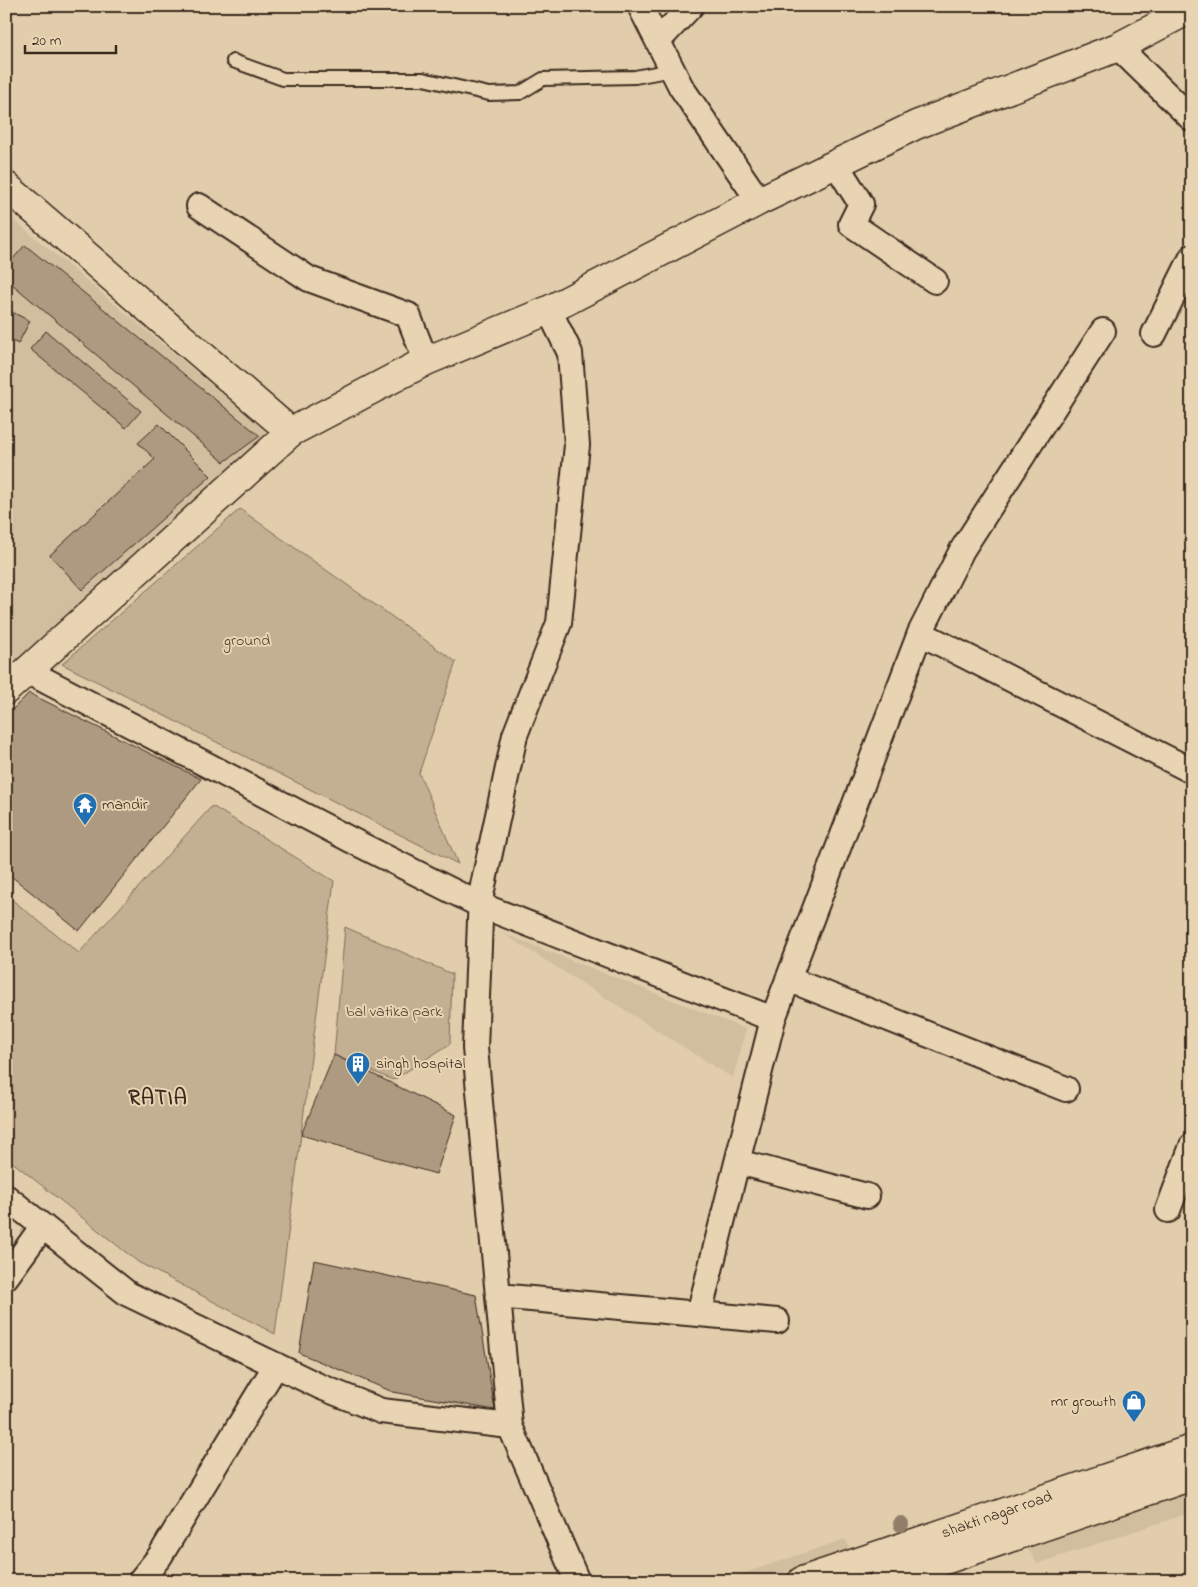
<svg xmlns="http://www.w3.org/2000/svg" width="1198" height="1587" font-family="'Indie Flower',sans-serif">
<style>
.built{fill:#d1be9f}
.green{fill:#c3af92;stroke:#7f6c58}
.building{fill:#ad9a80;stroke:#3b2a1e}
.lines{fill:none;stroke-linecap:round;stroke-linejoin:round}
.service-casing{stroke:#3b2a1e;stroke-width:16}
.minor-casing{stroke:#3b2a1e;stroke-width:28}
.tertiary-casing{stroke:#3b2a1e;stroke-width:31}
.secondary-casing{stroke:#3b2a1e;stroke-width:31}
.service{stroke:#e8d4b2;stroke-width:12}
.minor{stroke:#e8d4b2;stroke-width:24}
.tertiary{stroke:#e8d4b2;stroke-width:28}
.secondary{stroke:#e8d4b2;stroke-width:28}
.tree{fill:#917e67}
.labels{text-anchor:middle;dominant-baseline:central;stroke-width:4;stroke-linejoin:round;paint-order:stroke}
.park-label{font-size:16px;fill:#4f3e2f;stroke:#e8d4b2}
.poi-label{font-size:16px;fill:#3b2a1e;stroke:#e8d4b2;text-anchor:start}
.street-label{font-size:16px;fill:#3b2a1e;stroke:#e8d4b2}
.district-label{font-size:21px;font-weight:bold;letter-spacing:1px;fill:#3b2a1e;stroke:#e8d4b2}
</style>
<rect width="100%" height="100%" fill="#e1cdac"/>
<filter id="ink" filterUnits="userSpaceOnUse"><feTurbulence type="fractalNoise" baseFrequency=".02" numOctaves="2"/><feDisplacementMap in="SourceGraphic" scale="10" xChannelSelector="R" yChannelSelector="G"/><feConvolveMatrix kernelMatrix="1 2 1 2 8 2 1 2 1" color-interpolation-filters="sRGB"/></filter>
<g filter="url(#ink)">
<path class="built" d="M14 220 272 435 6 670V236Z
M502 933 746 1029 733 1078Z
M1192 1487V1512L1037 1564 1025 1543Z
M845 1539 851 1550 758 1581H721Z"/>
<path class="green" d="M240 509 456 662 419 773 458 864 62 664Z
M212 806 334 881 275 1334 138 1262 6 1157V895L79 953Z
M345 927 452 974 450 1044 393 1080 334 1055Z"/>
<path class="building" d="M25 245 260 436 224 462 6 279V267Z
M6 309 30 321 18 344 6 338Z
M46 331 141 411 126 428 30 349Z
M159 424 211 476 82 590 50 555 155 459 138 443Z
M29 693 201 779 79 931 6 872V716Z
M334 1055 456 1115 436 1174 301 1135Z
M314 1260 476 1295 495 1410 393 1392 299 1353Z"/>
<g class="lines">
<defs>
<path id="service" d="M233 61 283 79H423L489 94 520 93 543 79 635 77 672 70"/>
<path id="minor" d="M640 6 681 87 759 201
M658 41 691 6
M1118 47 1192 119
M836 164 861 204 851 224 935 281
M199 206 309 279 408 315 426 361
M549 310 570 353 577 445 559 623 515 735 481 895 475 1048 510 1426 577 1581
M1154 334 1192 257
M920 633 1192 771
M27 671 353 841 480 905 773 1019
M788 979 1066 1089
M738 1162 867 1196
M6 1197 128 1294 319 1386 381 1411 510 1426
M1168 1210 1192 1146
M6 1277 43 1226
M498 1296 777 1321
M699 1314 773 1019 920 633 962 550 1103 331
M140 1581 160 1556 276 1365"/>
<path id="tertiary" d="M6 186 291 432
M6 690 291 432 426 361 549 310 759 201 916 125 1118 47 1192 8"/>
<path id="secondary" d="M802 1581 1192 1449
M883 1581 1192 1476"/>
</defs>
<use href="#service" class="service-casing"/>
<use href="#minor" class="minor-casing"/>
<use href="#tertiary" class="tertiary-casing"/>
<use href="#secondary" class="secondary-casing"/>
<use href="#service" class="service"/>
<use href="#minor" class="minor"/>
<use href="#tertiary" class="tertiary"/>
<use href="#secondary" class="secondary"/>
</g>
<circle class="tree" cx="901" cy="1524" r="8"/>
</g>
<defs>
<symbol id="temple-pin" viewBox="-11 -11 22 30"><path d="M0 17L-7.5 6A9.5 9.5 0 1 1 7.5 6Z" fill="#1f6fb2" stroke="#e8d4b2"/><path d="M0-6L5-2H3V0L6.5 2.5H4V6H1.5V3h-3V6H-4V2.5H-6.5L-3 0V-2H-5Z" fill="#fff"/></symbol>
<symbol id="building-pin" viewBox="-11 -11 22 30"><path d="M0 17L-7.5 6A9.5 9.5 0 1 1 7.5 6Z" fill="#1f6fb2" stroke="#e8d4b2"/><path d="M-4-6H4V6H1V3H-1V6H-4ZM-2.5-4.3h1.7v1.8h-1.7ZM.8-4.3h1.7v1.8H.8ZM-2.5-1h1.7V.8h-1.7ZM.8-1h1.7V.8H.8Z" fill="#fff"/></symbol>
<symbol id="shop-pin" viewBox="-11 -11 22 30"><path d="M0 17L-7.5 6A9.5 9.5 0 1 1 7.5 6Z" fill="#1f6fb2" stroke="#e8d4b2"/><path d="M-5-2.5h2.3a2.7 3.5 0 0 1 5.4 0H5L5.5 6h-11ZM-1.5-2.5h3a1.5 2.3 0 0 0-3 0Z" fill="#fff"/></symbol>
</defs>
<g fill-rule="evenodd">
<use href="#temple-pin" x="71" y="791" width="28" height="38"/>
<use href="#building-pin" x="344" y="1050" width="28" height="38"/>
<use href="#shop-pin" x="1120" y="1388" width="28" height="38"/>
</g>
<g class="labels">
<g class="park-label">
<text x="247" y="641">ground</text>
<text x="394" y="1012">bal vatika park</text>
</g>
<g class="poi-label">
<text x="102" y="805">mandir</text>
<text x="376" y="1064">singh hospital</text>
<text x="1116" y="1402" text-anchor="end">mr growth</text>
</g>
<g class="street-label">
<text transform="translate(997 1515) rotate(-19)">shakti nagar road</text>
</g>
<g class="district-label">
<text x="158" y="1099">RATIA</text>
</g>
</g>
<rect width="1198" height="1587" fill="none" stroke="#e8d4b2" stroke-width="25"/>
<rect x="12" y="12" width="1173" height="1562" fill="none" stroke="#3b2a1e" stroke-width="2" filter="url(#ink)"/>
<path d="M25 45v8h91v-8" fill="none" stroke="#3b2a1e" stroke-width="2.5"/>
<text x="32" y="45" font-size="15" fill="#3b2a1e" stroke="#e8d4b2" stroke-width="4" paint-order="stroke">20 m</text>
</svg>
